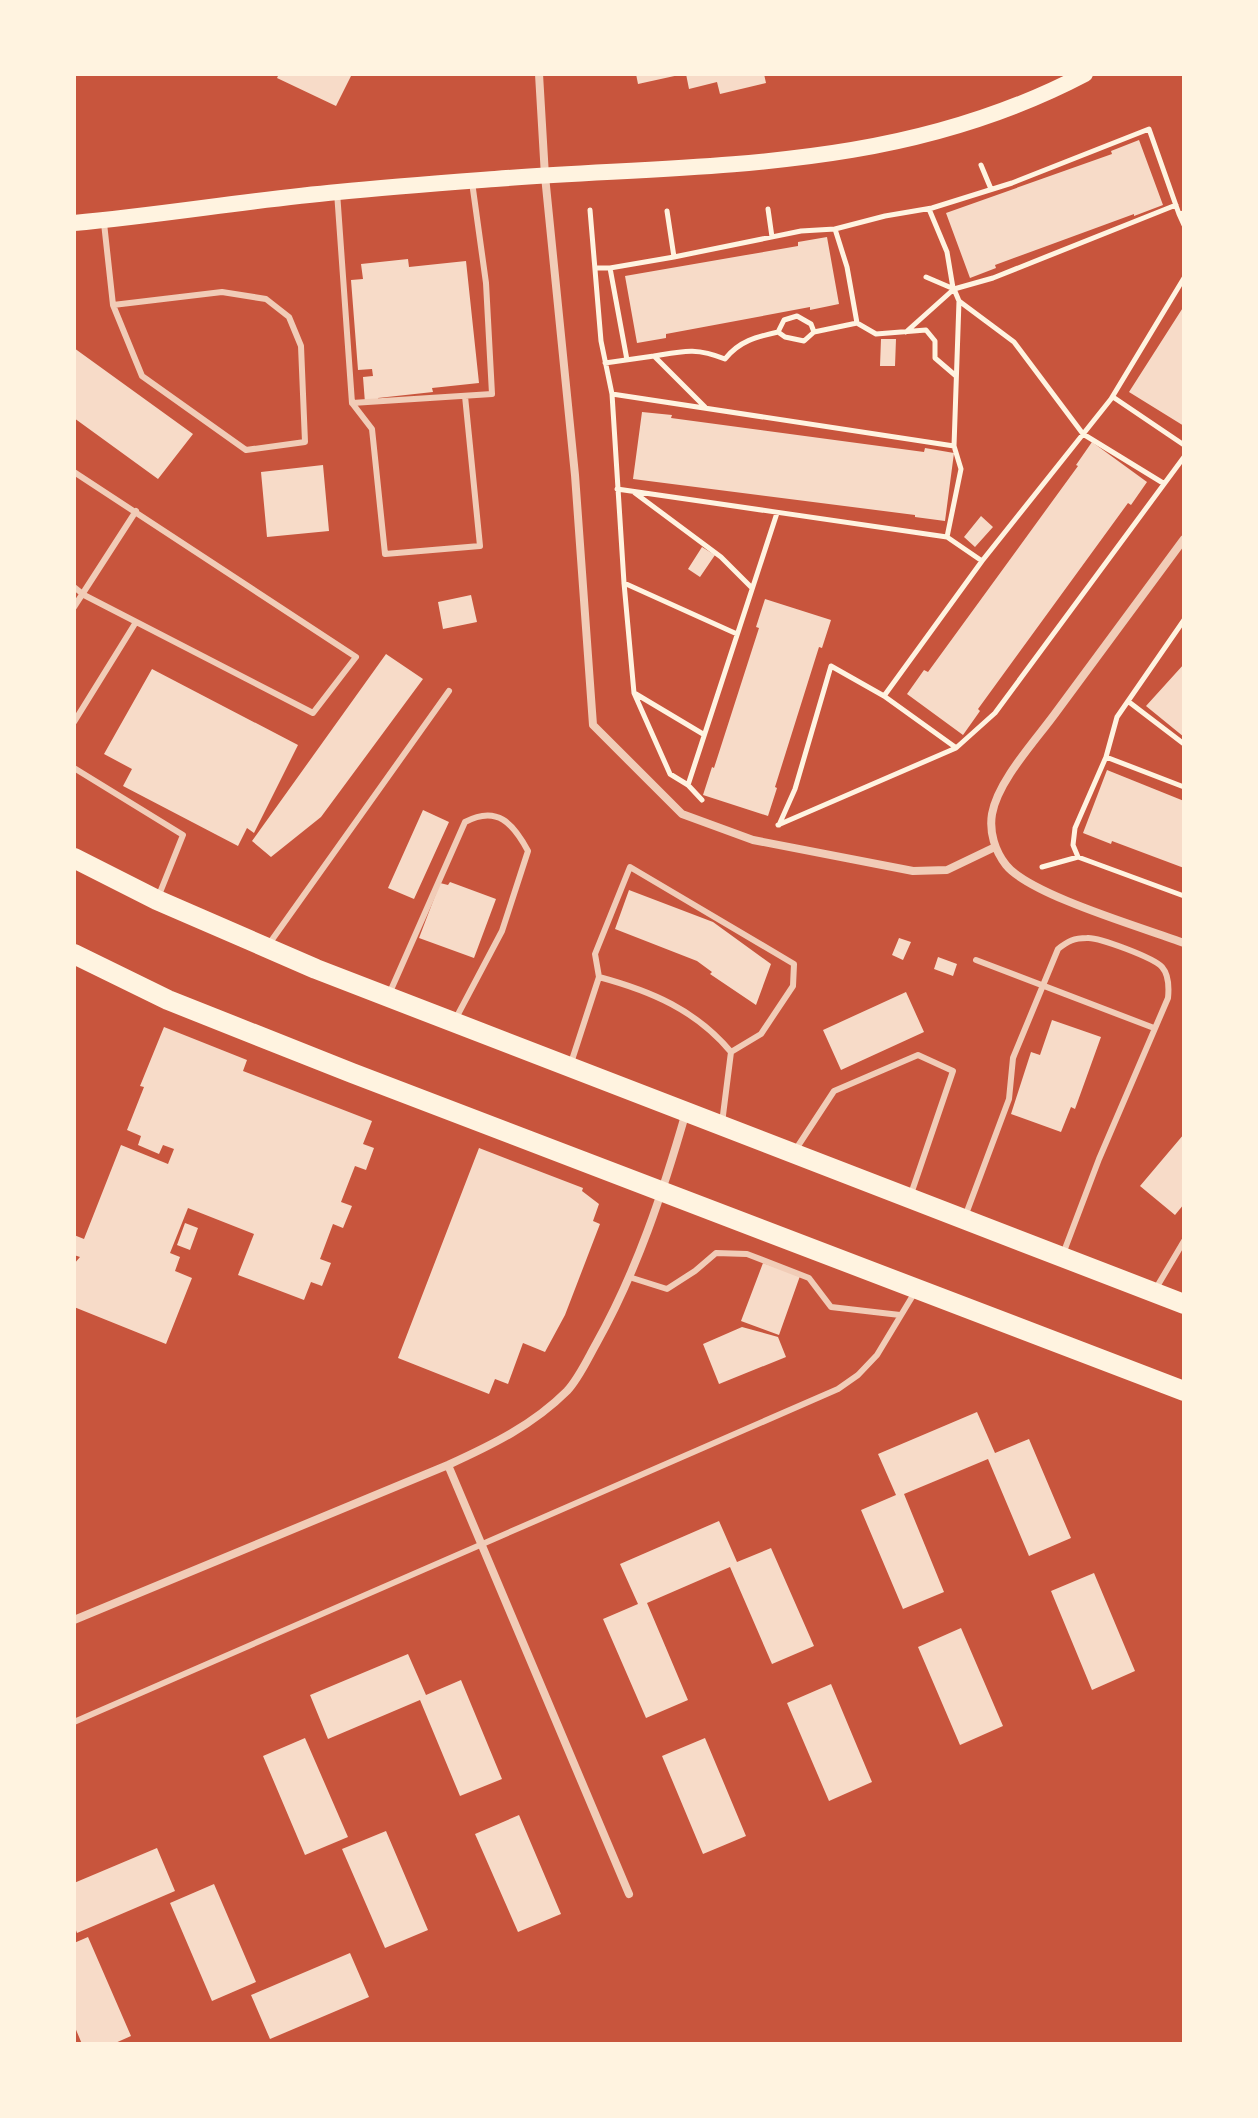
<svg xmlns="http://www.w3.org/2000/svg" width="1258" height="2118" font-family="Bitter,serif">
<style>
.building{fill:#f7dbc8}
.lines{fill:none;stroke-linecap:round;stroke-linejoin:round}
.path{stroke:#fff3e0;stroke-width:5}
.service{stroke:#f1ccb7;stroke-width:6}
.minor{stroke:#f1ccb7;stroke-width:8}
.secondary{stroke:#fff3e0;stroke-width:16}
.primary{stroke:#fff3e0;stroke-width:20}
</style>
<rect width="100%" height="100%" fill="#c8553d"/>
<path class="building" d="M279 74H352L336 106 277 78Z
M636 74H679V75L638 84Z
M686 74H764L766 83 720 94 717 82 689 89Z
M1139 140 1163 205 1134 216V214L995 265 996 268 970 278 946 213 1112 154 1111 151Z
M827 237 839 304 810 310V307L666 334V338L637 343 625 276 798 246V242Z
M408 259 409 267 466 261 479 383 432 388 433 392 378 398 379 402 365 403 363 377 373 376 372 369 358 370 351 280 363 279 361 264Z
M1184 306V426L1129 392Z
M881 339H896L895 366H880Z
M74 348 193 434 158 479 74 418Z
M642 412 672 415 671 418 924 452 925 448 954 453 945 521 915 517V515L633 479Z
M1092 442 1147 482 1131 505 1128 503 978 709 980 711 963 735 907 694 924 670 928 672 1078 466 1076 465Z
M323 465 329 531 267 537 261 472Z
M981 516 993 527 975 547 964 537Z
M702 547 715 555 700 577 688 569Z
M471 595 477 622 443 629 438 602Z
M765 599 831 620 822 648 819 647 775 787 777 788 768 816 703 795 712 767 714 768 759 628 756 627Z
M386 654 423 679 321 817 271 857 252 841Z
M1184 664V737L1146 706Z
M152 669 298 745 254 833 247 828 238 846 123 786 132 769 104 754Z
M1107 770 1184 801V868L1112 841 1111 844 1083 833Z
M423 810 449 822 414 899 388 888Z
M450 882 496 899 474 958 419 938 440 883 448 885Z
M629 890 713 922 771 964 756 1005 710 974 712 972 697 961 615 929Z
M899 938 911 942 903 960 892 955Z
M938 957 957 964 953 976 934 969Z
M906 992 924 1032 841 1070 823 1030Z
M1052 1020 1101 1037 1075 1109 1071 1107 1061 1132 1011 1114 1031 1052 1040 1055Z
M164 1027 247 1060 243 1071 372 1121 363 1144 374 1148 366 1170 355 1166 341 1202 352 1206 343 1228 333 1224 320 1259 331 1263 322 1286 311 1282 304 1300 238 1275 254 1234 188 1208 170 1253 180 1257 175 1271 192 1278 166 1344 74 1307V1264L80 1257 74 1255V1235L84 1239 121 1145 168 1164 174 1149 163 1145 159 1154 138 1145 141 1136 127 1130 144 1087 140 1086Z
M1184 1134V1204L1175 1215 1140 1186Z
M479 1148 583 1188 582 1191 599 1204 593 1221 600 1224 565 1315 545 1352 523 1343 508 1384 495 1379 489 1394 398 1358Z
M185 1223 198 1228 190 1250 177 1245Z
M763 1263 800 1276 779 1335 741 1321Z
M742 1327 778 1337 786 1357 719 1384 703 1344Z
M977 1412 995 1453 1029 1439 1071 1538 1029 1556 988 1459 904 1494 944 1592 903 1609 861 1510 896 1495 878 1454Z
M719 1521 737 1562 771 1548 814 1646 772 1664 730 1567 647 1603 688 1700 646 1718 603 1619 638 1604 620 1564Z
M1094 1573 1135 1671 1092 1690 1051 1591Z
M961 1628 1003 1726 960 1745 918 1647Z
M408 1654 426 1695 461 1680 502 1779 460 1796 420 1700 328 1739 310 1695Z
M831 1684 872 1782 829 1801 787 1703Z
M305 1738 348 1837 305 1855 263 1756Z
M705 1738 746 1836 703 1854 662 1756Z
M519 1815 561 1914 518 1932 475 1834Z
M386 1831 428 1930 385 1948 342 1849Z
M157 1848 175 1891 77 1933 74 1925V1883Z
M214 1884 256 1982 212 2001 170 1903Z
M88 1937 131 2036 113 2044H82L74 2025V1943Z
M350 1953 369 1997 270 2039 251 1995Z"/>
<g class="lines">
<path class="path" d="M981 165 991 189
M768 209 772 237
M929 209 947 252 953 288
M590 210 601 341 612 394 624 583 634 693 670 774 688 785 702 800
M1179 214 1184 225
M835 229 885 216 932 208 1012 183 1149 129 1179 214 1184 213
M674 257 801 231 835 229 847 267 857 323
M595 268H610L627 360
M610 268 674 257 667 211
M926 277 954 289 959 301 1014 342 1083 434 1163 483
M778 332 784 320 797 316 811 324 814 332
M906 332 954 289 993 278 1176 205
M654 356C683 351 696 347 725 359 739 341 756 337 778 332L785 337 804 341 814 332 857 323 876 334 926 330 935 341V358L956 376
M605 363 654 356 705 407
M612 394 954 446
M1113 397 1184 445
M617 489 947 537 982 561
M635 493 721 557 752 588
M947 537 961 469 954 446 959 301
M624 583 737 634
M636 694 703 734
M884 696 982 561 1111 399 1184 278
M1129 702 1184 744
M1106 757 1184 787
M688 785 777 513
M778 825 956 748 995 713 1184 457
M779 825 795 789 831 666 884 696 955 747
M1078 857 1073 845 1075 828 1106 757 1117 717 1184 620
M1042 867 1078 857 1184 896"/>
<path class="service" d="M337 192 352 403 372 429 385 554 480 546 465 396
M104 223 113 305 142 376 246 450 305 442 301 346 289 317 266 299 222 292 113 305
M352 403 492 394 486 283 472 182
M74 472 356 657 313 713 84 595 74 587
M74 607 136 511
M74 722 136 622
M74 768 183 835 159 895
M269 944 449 691
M976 960 1154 1028
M599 977 595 954 630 867 794 964 793 986 761 1034 731 1052
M390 992 465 822C497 805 513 823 528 851L502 931 455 1020
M571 1063 599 977C651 991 696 1010 731 1052L722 1123
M796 1149 834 1091 918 1055 953 1071 911 1194
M966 1214 1009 1099 1013 1058 1058 949C1068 941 1074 938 1087 938 1099 937 1154 958 1162 967 1169 975 1169 988 1168 998L1099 1159 1063 1254
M629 1277 667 1289 695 1271 716 1253 747 1254 809 1278 831 1307 900 1315
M1155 1290 1184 1241
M74 1722 838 1389 858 1375 877 1355 915 1292"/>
<path class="minor" d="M539 74 545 176 575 475 593 725 682 814 753 840 913 871 947 870 995 847
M1184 539C1142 596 1099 654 1057 711 1037 739 998 780 992 814 989 832 995 851 1006 865 1030 895 1144 928 1184 943
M448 1465 629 1894
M74 1620 448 1465C492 1445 533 1425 567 1391 579 1378 587 1360 596 1344 637 1271 663 1192 686 1112"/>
<path class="secondary" d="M74 223C162 215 250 200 338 192 390 187 443 183 495 179 701 163 895 174 1085 74"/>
<path class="primary" d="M74 858 157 900 316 969 1184 1304
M74 954 168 1000 352 1073 1184 1391"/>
</g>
<rect width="1258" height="2118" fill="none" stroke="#fff3e0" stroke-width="152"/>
</svg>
